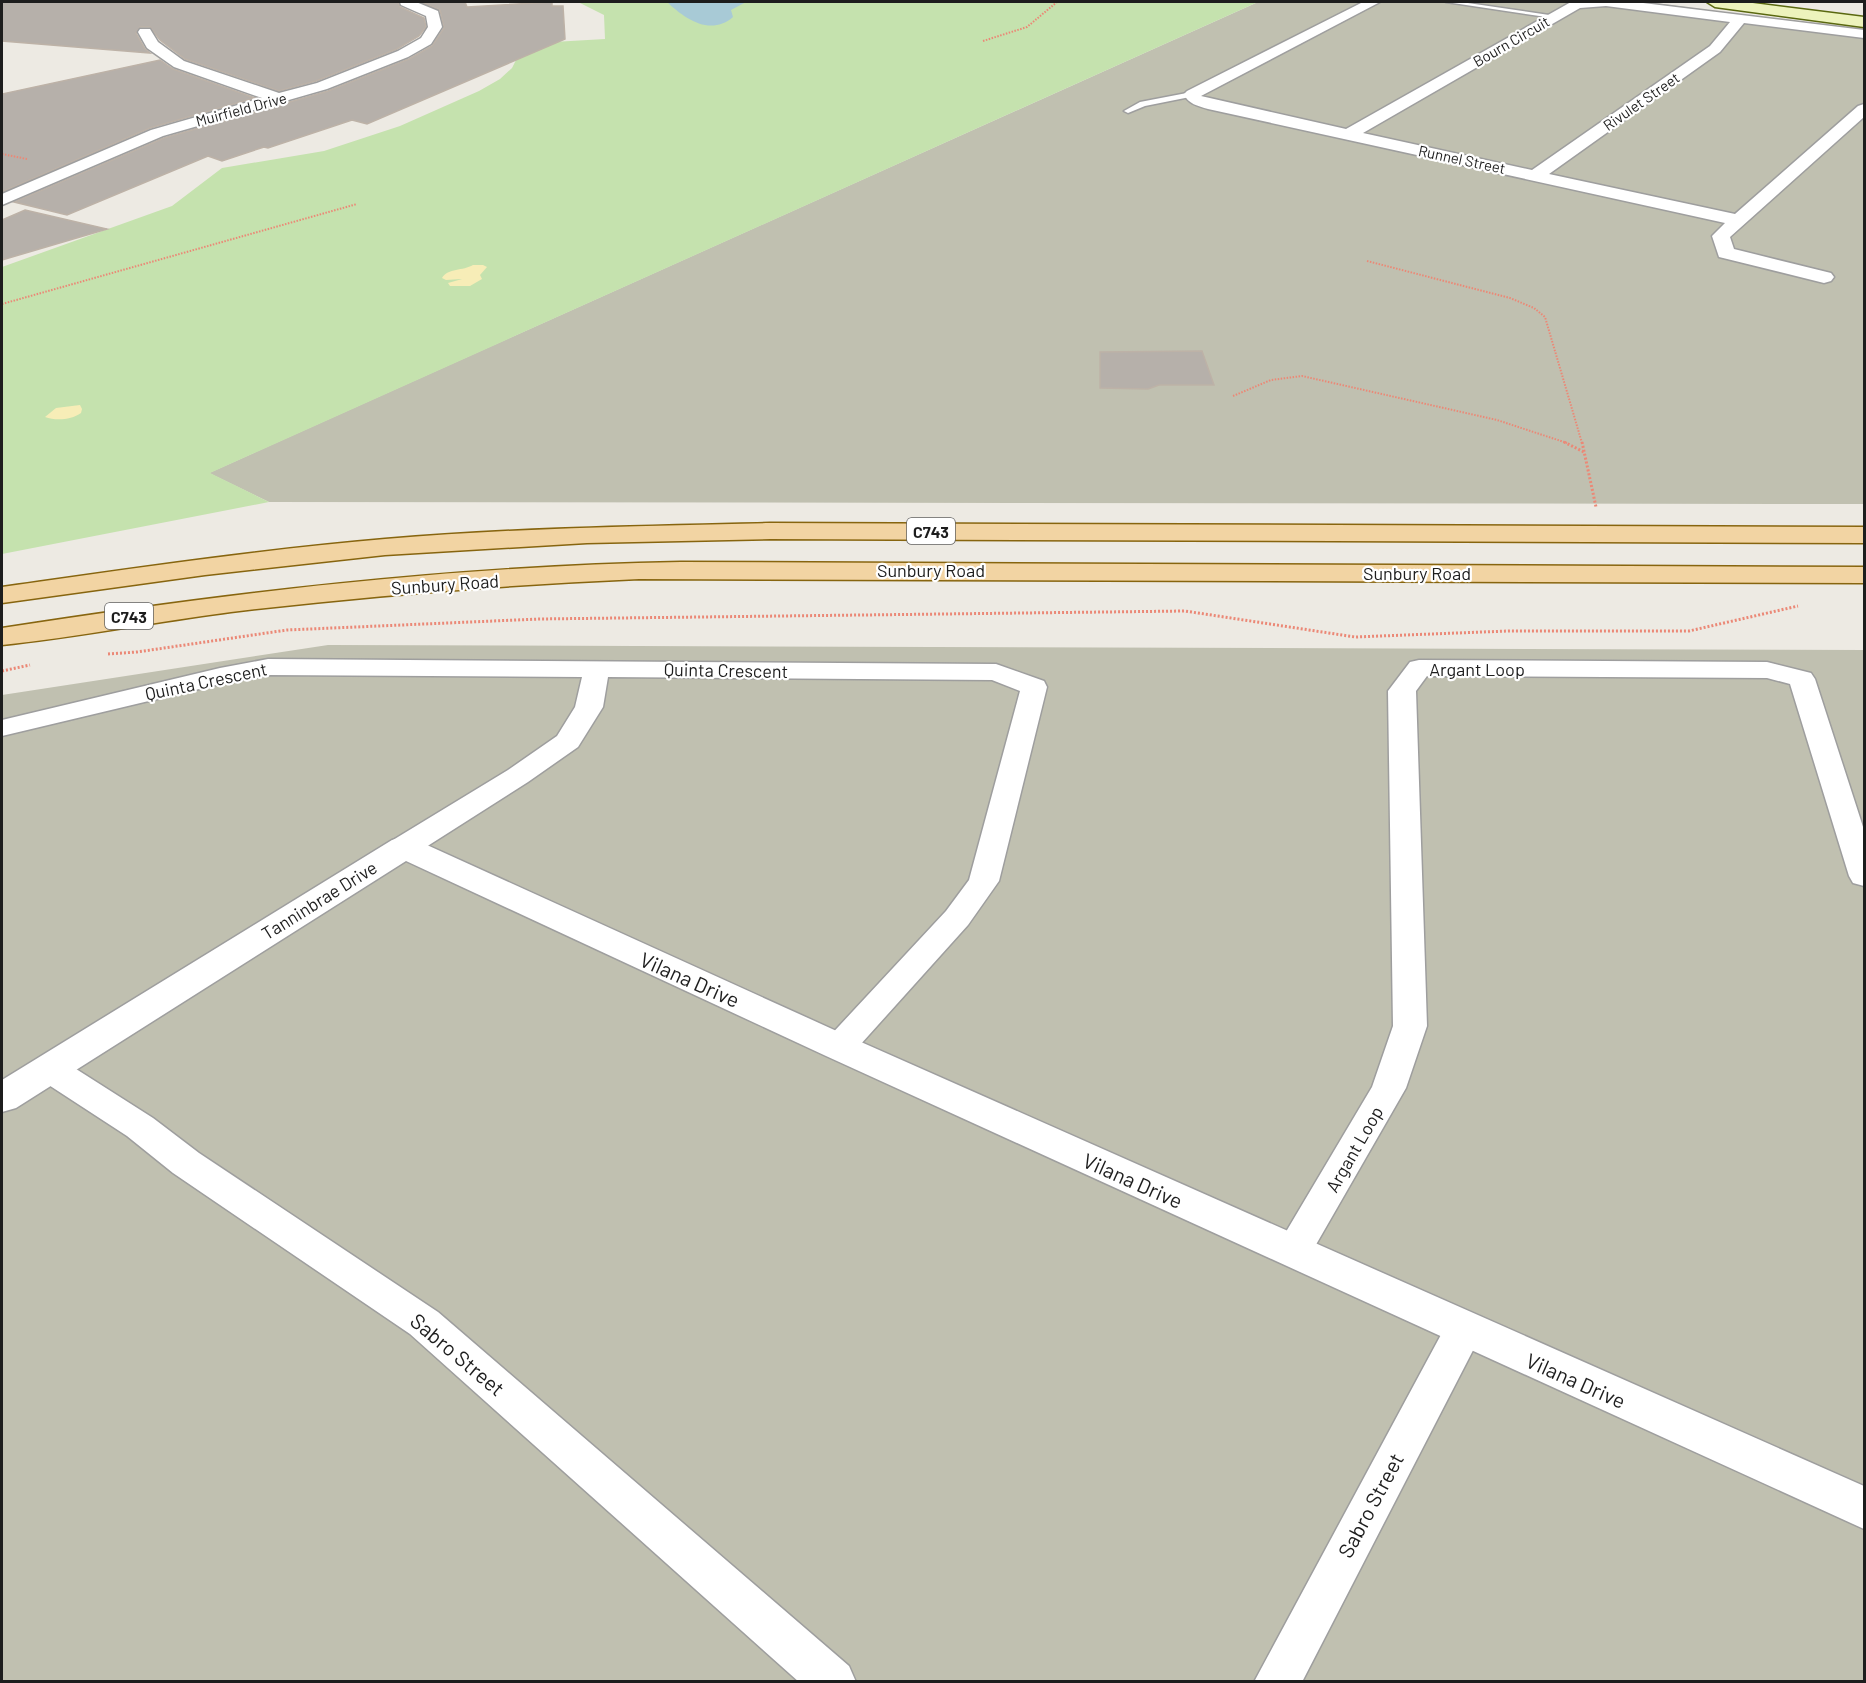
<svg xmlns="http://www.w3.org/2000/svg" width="1866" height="1683" font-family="Barlow,sans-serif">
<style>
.construction{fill:#c0c0b0}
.grass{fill:#c5e2ae}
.sand{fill:#f7edb7}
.water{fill:#a8cad6}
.building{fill:#b6b0aa;stroke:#bdb2a7;stroke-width:1.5}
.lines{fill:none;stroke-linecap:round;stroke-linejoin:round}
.service-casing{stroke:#9e9e9e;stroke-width:3}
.minor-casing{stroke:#9e9e9e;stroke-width:3}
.tertiary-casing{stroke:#9e9e9e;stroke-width:3}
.secondary-casing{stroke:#5a680f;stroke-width:3}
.primary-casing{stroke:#87650f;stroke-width:3}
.path-far1{stroke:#eb8876;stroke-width:2;stroke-dasharray:1.5 1.5;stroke-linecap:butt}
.path{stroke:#eb8876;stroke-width:3;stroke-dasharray:2 2;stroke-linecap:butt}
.service{fill:#fff;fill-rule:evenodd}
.minor{fill:#fff;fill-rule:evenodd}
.tertiary{fill:#fff;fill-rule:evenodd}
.secondary{fill:#edf3bc;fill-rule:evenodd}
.primary{fill:#f2d4a3;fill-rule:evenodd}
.labels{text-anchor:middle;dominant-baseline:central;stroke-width:4.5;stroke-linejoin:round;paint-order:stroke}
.far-street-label{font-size:15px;fill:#1d1d1d;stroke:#fff}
.shield{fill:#fff;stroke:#616161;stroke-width:1.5}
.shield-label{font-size:16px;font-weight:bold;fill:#1d1d1d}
.street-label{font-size:18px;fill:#1d1d1d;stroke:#fff}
.near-street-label{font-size:21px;fill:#1d1d1d;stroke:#fff}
</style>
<rect width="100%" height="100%" fill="#edeae3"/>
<path class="construction" d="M1258 2H1648L1864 31V504L269 502 209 473Z
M328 645 1864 650V1681L2 1682V695Z"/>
<path class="grass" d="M578 2H1258L210 473 269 502 2 554V267L172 206 222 168 324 151 400 126 479 91 500 79 512 68 518 56 519 44 605 39 604 15Z"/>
<path class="sand" d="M473 265H483L487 267 480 275 482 279 470 286H450L448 283 462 279 446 280 442 278C448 268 463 271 473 265Z
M80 405 82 409 81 413C71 420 56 421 45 417L56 408Z"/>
<path class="water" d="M667 2H746L731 10 733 17C710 37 684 18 667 2Z"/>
<path class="building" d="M2 2H398L400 7 424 18 426 27 419 36 397 49 316 81 279 91 185 59 160 40 150 27H140L136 33 145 49 150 53 2 41Z
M421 2H465L467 7 552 2V6H563L565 39 367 124 352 120 268 148 264 147 222 161 208 156 67 215 14 202 164 138 328 91 409 59 432 46 444 28 440 10Z
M160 60 173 69 255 98 150 128 2 192V94Z
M25 210 107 229 2 260V220Z
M1202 351 1214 385H1159L1148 389 1100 388V352Z"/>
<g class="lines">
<defs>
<path id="service" d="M1446 2H1461L1556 16 1553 18Z
M1192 92H1195V96L1145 106 1128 113 1124 111 1140 102Z"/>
<path id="minor" d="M400 2H416L438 11 442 27 431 44 408 57 327 89 163 136 2 205V194L151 130 262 98 174 67 147 48 138 32 140 29H150L158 42 184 61 279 93 317 83 398 51 421 38 428 27 426 16 401 5Z
M1363 2H1380L1201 96 1346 129 1571 2H1635L1864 30V38L1744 23 1720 52 1549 174 1735 214 1858 106 1864 104V117L1730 237 1734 249 1831 273 1834 277 1831 281 1824 283 1719 257 1712 236 1725 223 1208 109C1198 106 1188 104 1184 94L1187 91ZM1606 6 1730 22 1710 46 1532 170 1363 133 1580 8Z
M268 659 996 664 1044 681 1047 687 999 881 968 925 851 1055 839 1059 827 1055 822 1047 827 1039 946 911 969 880 1020 691 992 680 608 677 603 707 578 747 528 782 415 854 404 856 393 854 389 847 393 840 508 770 557 736 575 707 582 677 268 675 220 684 2 736V720L220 668Z
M1419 660 1767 662 1811 673 1815 679 1864 830V886L1853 883 1849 876 1790 684 1767 678 1427 676 1416 691 1427 1026 1406 1088 1306 1262 1293 1267 1280 1262 1274 1252 1372 1087 1393 1026 1388 691 1410 662Z
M50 1057 62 1060 153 1118 199 1153 438 1312 849 1666 856 1682H799L410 1334 173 1173 127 1136 38 1078 33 1069 38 1060Z
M1464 1313 1478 1318 1484 1329 1302 1682H1254L1450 1318Z"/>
<path id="tertiary" d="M404 837 416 840 852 1038 1864 1486V1529L826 1056 406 861 16 1108 2 1112V1080L392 840Z"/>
<path id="secondary" d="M1707 2H1745L1864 17V27L1715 7Z"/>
<path id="primary" d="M770 523 1864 527V543L770 539 587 543 385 555 205 575 2 603V587C129 569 257 550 385 539 513 528 642 526 770 523Z
M681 562 1864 567V583L639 579C503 585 367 596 231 612 154 622 78 637 2 645V628C226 593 454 566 681 562Z"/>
</defs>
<use href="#service" class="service-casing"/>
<use href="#minor" class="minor-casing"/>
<use href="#tertiary" class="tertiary-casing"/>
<use href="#secondary" class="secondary-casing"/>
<use href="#primary" class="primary-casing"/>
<path class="path-far1" d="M983 41 1027 27 1057 2
M2 154 27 159
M1367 261 1510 298 1534 308 1545 317 1582 443
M2 304 357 204
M1233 396 1271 380 1302 376 1497 420 1567 443"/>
<path class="path" d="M1564 442 1584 452
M1582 442 1596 507
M108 654 137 652 287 630 539 619 1185 611 1355 637 1508 631H1689L1798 606
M2 671 30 665"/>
<use href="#service" class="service"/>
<use href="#minor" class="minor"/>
<use href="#tertiary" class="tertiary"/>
<use href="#secondary" class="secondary"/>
<use href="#primary" class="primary"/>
</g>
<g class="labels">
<g class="far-street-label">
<text transform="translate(1511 41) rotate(-30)">Bourn Circuit</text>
<text transform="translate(1641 101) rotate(-35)">Rivulet Street</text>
<text transform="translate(241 109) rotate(-15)">Muirfield Drive</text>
<text transform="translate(1462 159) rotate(12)">Runnel Street</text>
</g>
<g class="shield">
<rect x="907" y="518" width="48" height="26" rx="4.5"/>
<rect x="105" y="603" width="48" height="26" rx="4.5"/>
</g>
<g class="shield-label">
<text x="931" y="531">C743</text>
<text x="129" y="616">C743</text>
</g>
<g class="street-label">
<text x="931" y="570">Sunbury Road</text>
<text x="1417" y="573">Sunbury Road</text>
<text transform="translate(445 584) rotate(-4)">Sunbury Road</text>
<text x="1477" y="669">Argant Loop</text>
<text transform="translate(726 670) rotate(1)">Quinta Crescent</text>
<text transform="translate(206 681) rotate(-12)">Quinta Crescent</text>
<text transform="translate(319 900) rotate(-32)">Tanninbrae Drive</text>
<text transform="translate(1354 1149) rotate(-60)">Argant Loop</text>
</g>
<g class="near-street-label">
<text transform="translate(690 979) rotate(24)">Vilana Drive</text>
<text transform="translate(1133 1180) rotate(24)">Vilana Drive</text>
<text transform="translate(458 1354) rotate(40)">Sabro Street</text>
<text transform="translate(1576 1380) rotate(24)">Vilana Drive</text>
<text transform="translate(1370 1505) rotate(-62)">Sabro Street</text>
</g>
</g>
<rect width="1866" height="1683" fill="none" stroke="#1d1d1d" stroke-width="6"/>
</svg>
